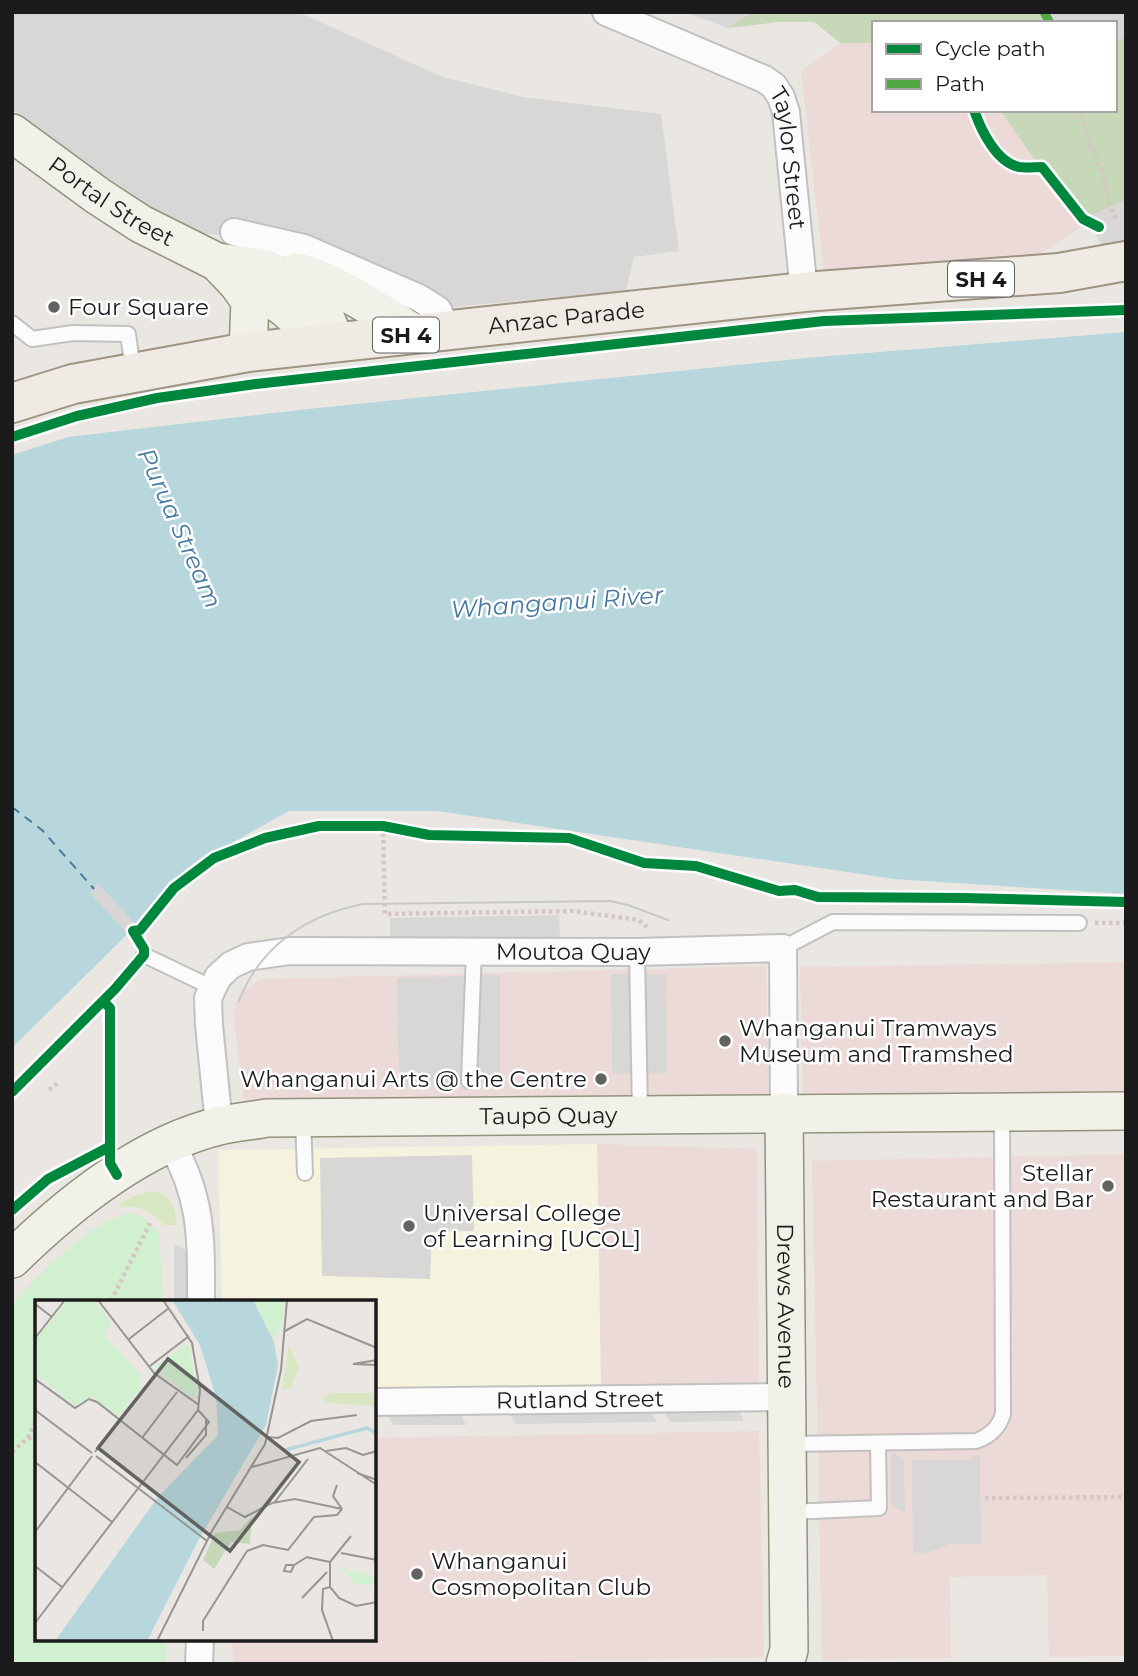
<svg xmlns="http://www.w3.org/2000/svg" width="1138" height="1676" font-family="Montserrat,sans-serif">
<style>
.residential{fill:#d9d7d5}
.commercial{fill:#ecdad8}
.education{fill:#f5f3dd}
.grass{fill:#d8e7c1}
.forest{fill:#c6d8b8}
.park{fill:#d1f0cf}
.parking{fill:#d8d7d5}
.water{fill:#b7d7dd}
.pier{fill:#d7d6d4}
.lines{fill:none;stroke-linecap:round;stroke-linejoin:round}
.ferry{stroke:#4779a0;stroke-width:2;stroke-dasharray:9 7;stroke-linecap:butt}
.lane-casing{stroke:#c2c1bf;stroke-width:18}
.street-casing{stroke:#c2c1bf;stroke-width:30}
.secondary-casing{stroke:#92927c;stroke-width:40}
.primary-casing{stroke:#9f9381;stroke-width:42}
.path{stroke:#d5c6c4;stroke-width:4.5;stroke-dasharray:3.5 3.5;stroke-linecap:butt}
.lane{stroke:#fcfbfb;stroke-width:14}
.street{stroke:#fcfbfb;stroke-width:26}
.secondary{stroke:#f2f1e9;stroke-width:37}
.primary{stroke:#efeae3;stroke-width:38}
.tram{stroke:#c9c8c8;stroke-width:2}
.quiet{stroke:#52a943;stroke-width:9;stroke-dasharray:18 9;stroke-linecap:butt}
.cycleway-casing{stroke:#fff;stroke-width:15}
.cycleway{stroke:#00873e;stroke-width:10}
.poi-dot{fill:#636261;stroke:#fff;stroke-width:2.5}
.labels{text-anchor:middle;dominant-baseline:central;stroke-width:5;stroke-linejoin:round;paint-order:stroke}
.shield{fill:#fff;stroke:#5f5f5f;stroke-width:2}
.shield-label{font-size:21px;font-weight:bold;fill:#1b1b1b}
.street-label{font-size:23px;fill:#1b1b1b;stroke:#fff}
.poi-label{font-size:23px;fill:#1b1b1b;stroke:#fff;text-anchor:start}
.water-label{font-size:24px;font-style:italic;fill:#4779a0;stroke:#fff}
.inset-river{fill:none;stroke:#b7d7dd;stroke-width:3.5}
.inset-road{fill:none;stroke:#979593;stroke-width:2}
.view{fill:#636261;fill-opacity:0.15;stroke:#636261;stroke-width:3.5}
.inset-edge{fill:none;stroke:#1b1b1b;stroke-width:3.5}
</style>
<rect width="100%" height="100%" fill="#eae7e3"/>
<path class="residential" d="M12 12H298L443 77 523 97 661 114 679 251 634 257 626 291 443 308 227 236 191 232 146 215 12 110Z
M684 12H753L728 28Z
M1049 12H1126V38L1115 39V23H1055Z"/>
<path class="commercial" d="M840 43H874V110H1000L1081 227 1015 270 825 283 801 71Z
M1126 962V1099L803 1105 800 967Z
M766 966 769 1108 246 1113 233 1013 239 995 259 979Z
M597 1144 757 1149 759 1384 601 1392Z
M1126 1154V1656L1049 1657 1047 1575 950 1577 951 1658 822 1660 812 1161Z
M759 1431 764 1657 446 1664H233L232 1639H374L375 1438Z"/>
<path class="education" d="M597 1144 601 1392 375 1395 374 1302 222 1301 218 1150Z"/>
<path class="grass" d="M156 1191C172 1198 175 1208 177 1225H164C150 1210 140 1205 120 1207V1203L139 1194Z"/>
<path class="forest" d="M753 12H1040L1044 23H874V43H840L814 22H779L728 28Z
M1126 38V200L1083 219 1081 227 1000 110H1115V39Z"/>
<path class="park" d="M130 1213 141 1216 159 1232 163 1301 37 1302V1639H166V1664H12V1304C42 1273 87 1223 130 1213Z"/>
<path class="parking" d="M1126 200V240L1102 246 1094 231 1083 219Z
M559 915 560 939 390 942V918Z
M611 974H666L667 1073 612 1074Z
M500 975V1083L399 1087 397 978Z
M472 1155 474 1231 432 1232 430 1279 322 1276 320 1158Z
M174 1244 188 1251 189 1301H174Z
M648 1407 657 1422 516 1424 506 1409Z
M737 1407 744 1421 670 1422 662 1408Z
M459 1410 466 1425H393L385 1411Z
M891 1452 904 1459 905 1513 891 1504Z
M980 1454 981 1544H951L928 1553H913L912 1460H968Z"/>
<path class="water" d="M1126 332V894L894 879 437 811H289L214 853V858L174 888 12 1048V455L68 437 308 409 806 358Z"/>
<path class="pier" d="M99 884 137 926 128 935 90 893Z"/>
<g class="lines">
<path class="ferry" d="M12 807 42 830 94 889"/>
<defs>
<path id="lane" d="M12 323 32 339 73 333 128 334 133 370
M783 948 833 922 1079 923
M637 952 640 1114
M144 955 213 988
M469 1081 474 950
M303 1119 305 1173
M789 1444 976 1441C990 1436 999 1428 1003 1414L1002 1112
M790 1512 879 1508 878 1443"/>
<g id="street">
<path id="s1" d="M606 12 764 79 774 86 781 97 786 112 804 292"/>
<path d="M234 232 304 248 419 298 438 310 448 331"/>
<path id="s2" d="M219 1125 209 1025 208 998 218 977 231 965 248 957 290 951 637 952 783 948 784 1112"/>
<path d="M171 1143C203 1199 201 1240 201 1302"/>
<path id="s3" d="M374 1402 788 1397"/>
<path d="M199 1664 200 1639"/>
</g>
<g id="secondary">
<path id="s4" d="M12 133 98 196 141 224 217 262 264 268 300 285 320 305 329 326 331 343"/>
<path d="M217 262 238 284 250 301 248 352"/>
<path d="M296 272C322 274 391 319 415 334"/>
<path d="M238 284 262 292 286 309 308 329 313 345"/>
<path id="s5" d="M784 1112 789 1650 785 1664"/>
<path id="s6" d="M12 1259C67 1205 143 1144 219 1126 234 1122 251 1121 267 1118L1126 1111"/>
</g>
<g id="primary">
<path id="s7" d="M12 403 73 384 248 352 804 292 1059 273 1126 261"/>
</g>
</defs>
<use href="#lane" class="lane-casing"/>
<use href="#street" class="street-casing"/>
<use href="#secondary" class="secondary-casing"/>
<use href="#primary" class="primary-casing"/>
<path class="path" d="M1077 110 1102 172 1110 206 1117 220
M980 130C990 142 1002 163 1018 167 1025 168 1035 167 1042 167L1083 219 1099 227
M383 826 385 914 573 911 639 920 649 929
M1095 923H1126
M49 1090 59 1082
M111 1301 150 1223
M102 1302 112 1301
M28 1438 37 1419
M12 1452 27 1439 37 1435
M985 1498 1126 1497"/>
<use href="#lane" class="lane"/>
<use href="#street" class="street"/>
<use href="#secondary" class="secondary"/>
<use href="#primary" class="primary"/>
<path class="tram" d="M239 1001C260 946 307 915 363 904L610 901 628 905 668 920"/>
<path class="quiet" d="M1044 12 1050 23"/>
<defs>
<path id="cycleway" d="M974 110C981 130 996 162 1019 167 1026 168 1035 167 1042 167L1083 219 1099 227
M12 437 77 416 157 398 256 384 824 321 1126 310
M103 1001 110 1008V1163L117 1175
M12 1092 115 989 144 955V949L133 931 140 930 174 888 214 858 265 838 319 826H383L429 835 569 838 644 863 696 866 779 891 795 890 818 897 964 898 1126 902
M12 1210 48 1179 109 1147"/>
</defs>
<use href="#cycleway" class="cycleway-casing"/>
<use href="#cycleway" class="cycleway"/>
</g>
<g class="poi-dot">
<circle cx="54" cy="307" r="7"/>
<circle cx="725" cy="1041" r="7"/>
<circle cx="601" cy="1079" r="7"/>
<circle cx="1108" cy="1186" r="7"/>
<circle cx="409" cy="1226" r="7"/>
<circle cx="417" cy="1574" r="7"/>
</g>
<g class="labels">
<g class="shield">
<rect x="948" y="261.5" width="66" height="35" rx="5"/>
<rect x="373" y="317.5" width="66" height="35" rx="5"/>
</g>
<g class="shield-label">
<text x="981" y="279">SH 4</text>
<text x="406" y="335">SH 4</text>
</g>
<g class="street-label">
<text stroke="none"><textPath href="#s1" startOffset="259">Taylor Street</textPath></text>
<text stroke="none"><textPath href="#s4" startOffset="121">Portal Street</textPath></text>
<text stroke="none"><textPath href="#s7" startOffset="562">Anzac Parade</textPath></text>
<text stroke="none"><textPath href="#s2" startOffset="513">Moutoa Quay</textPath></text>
<text stroke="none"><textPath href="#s6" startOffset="579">Taupō Quay</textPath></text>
<text stroke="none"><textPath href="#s5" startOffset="194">Drews Avenue</textPath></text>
<text stroke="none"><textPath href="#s3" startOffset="206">Rutland Street</textPath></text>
</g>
<g class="poi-label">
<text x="68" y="307">Four Square</text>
<text x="739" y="1028">Whanganui Tramways<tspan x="739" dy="26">Museum and Tramshed</tspan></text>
<text x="587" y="1079" text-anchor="end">Whanganui Arts @ the Centre</text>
<text x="1094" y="1173" text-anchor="end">Stellar<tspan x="1094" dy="26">Restaurant and Bar</tspan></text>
<text x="423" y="1213">Universal College<tspan x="423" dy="26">of Learning [UCOL]</tspan></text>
<text x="431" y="1561">Whanganui<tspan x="431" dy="26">Cosmopolitan Club</tspan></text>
</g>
<g class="water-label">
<text transform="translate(180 528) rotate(66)">Purua Stream</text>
<text transform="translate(557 602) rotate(-4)">Whanganui River</text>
</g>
</g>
<g transform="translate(35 1300)">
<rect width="341" height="341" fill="#eae7e3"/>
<path d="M254 45 264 67 256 88 247 90ZM296 93H341V106L292 103 287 98Z" fill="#d8e7c1"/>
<path d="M217 217 215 244 196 242 179 269 168 260 180 233 205 230Z" fill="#c6d8b8"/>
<path d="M33 0H57L64 6 76 22 69 36 107 76 103 83 107 86 83 116 56 97 40 106 0 74 1 39ZM217 0H249L247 22 239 39ZM153 43 162 91 159 99 120 67ZM295 267 339 276 337 285 320 284 310 271Z" fill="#d1f0cf"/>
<path d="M137 0H218L239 42 243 65 231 125 164 239 112 341H20L122 198 183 135 181 97 165 45Z" fill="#b7d7dd"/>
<path class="inset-river" d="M164 0 192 45 205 81 204 111 189 115M171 50 181 43 183 31M250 150 332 128 342 134"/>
<path class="inset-road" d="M63 0 119 73 164 105M0 4 17 17M250 31 272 19 342 48M0 38 30 0M94 39 134 8M342 60 318 64 342 65M115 66 154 36M0 79 40 108 54 99 62 102 142 165 174 122 163 110M0 110 57 153M232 137 243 138 276 121 322 115M107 138 142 92M291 151 311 148 328 155 342 151M60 152 121 75M61 156 103 188M151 158 171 135V119M0 162 77 222M217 167 285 148 342 185M322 173 342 180M302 185 298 196 307 209M103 188 172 241M239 203 273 159M192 207 210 217 237 203 260 199 307 209M0 232 57 156M306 253 342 260M271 257 295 262M295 262V287L304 298 321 306 342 302M295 262 316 236M259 265 256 272 249 271 251 265H259L272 257M0 266 27 287M295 287 288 289 287 310 298 341M267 298 292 272M0 323 163 110 165 90 157 43 128 0M168 331V321L212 251 228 245 253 250 279 217 302 215 307 209M122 341 177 231 230 144 246 70 252 0"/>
<path class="view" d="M133 59 264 162 195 251 63 148Z"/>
<rect width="341" height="341" class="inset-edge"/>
</g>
<rect width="1138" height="1676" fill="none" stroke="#1b1b1b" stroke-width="28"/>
<rect x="872" y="21" width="245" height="91" fill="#ffffff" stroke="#a4a4a4" stroke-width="2"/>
<rect x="886" y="44" width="35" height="10" fill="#00873e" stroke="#a4a4a4" stroke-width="2"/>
<text x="935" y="56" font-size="21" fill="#1b1b1b">Cycle path</text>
<rect x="886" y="79" width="35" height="10" fill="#52a943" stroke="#a4a4a4" stroke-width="2"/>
<text x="935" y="91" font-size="21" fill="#1b1b1b">Path</text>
</svg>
